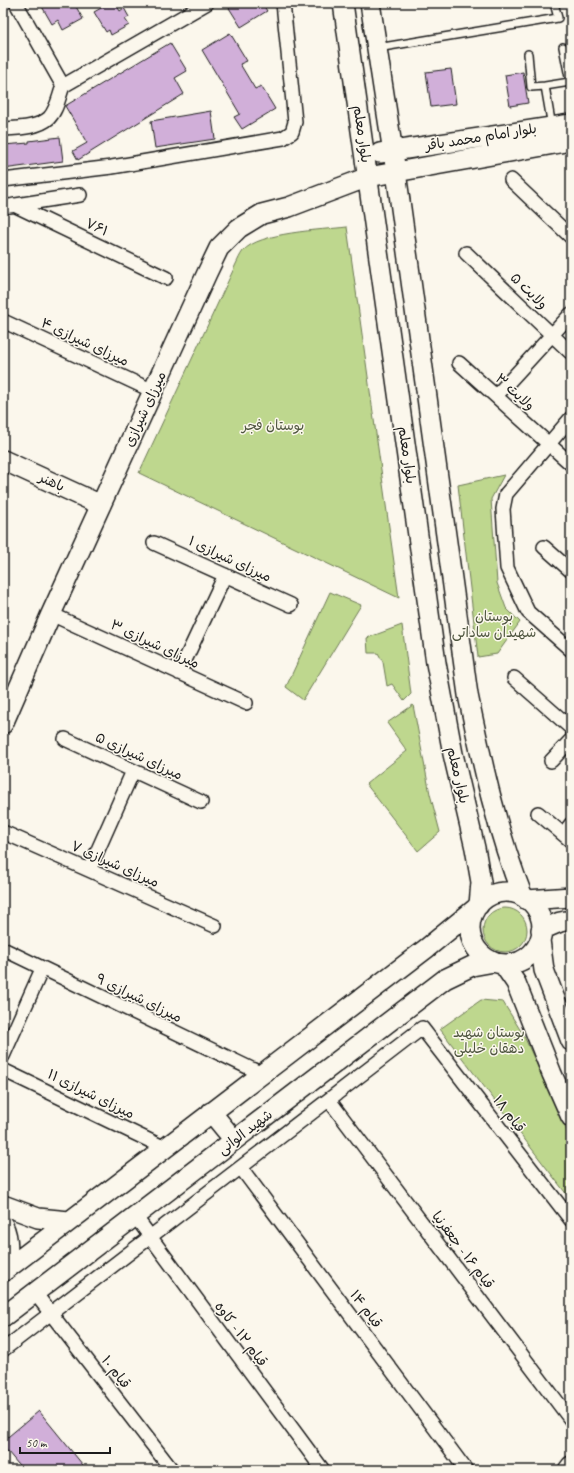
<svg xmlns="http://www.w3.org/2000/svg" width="574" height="1473" font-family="Caveat,'Playpen Sans Arabic',sans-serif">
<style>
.green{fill:#bed78e;stroke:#6d7a55}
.building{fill:#d1afd9;stroke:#1c1c1c}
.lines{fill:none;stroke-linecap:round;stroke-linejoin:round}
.lane-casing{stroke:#1c1c1c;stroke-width:10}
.street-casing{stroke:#1c1c1c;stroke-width:16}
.secondary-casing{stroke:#1c1c1c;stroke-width:22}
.lane{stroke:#fbf7ec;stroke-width:7}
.street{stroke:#fbf7ec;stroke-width:13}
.secondary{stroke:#fbf7ec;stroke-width:19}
.labels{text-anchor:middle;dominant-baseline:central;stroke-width:3;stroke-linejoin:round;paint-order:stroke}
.street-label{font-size:14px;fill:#1c1c1c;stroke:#fbf7ec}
.park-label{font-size:14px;fill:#4d543e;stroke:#fbf7ec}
</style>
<rect width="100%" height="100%" fill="#fbf7ec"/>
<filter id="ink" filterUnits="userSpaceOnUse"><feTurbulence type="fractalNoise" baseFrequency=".025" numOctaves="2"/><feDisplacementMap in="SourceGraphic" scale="8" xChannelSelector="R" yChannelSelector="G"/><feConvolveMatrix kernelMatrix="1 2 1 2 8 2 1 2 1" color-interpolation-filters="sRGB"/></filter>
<g filter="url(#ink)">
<path class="green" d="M347 227 399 598 139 473 236 264C238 260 240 255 243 251 259 232 322 230 347 227Z
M504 475 491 499 497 583 506 608 520 622 497 654 478 657 458 485Z
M330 592 361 605 303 700 286 687Z
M402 625 411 694 404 701 392 684 387 686 383 662 378 653H368L367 638Z
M413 705 430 794 440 832 418 851 366 784 407 751 387 723Z
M483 930a22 22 0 1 1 44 0a22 22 0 1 1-44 0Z
M481 1000 503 1002 524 1036 571 1140V1200L440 1029Z"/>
<path class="building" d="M40 3H74L83 19 63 30 58 20 52 24Z
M110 3H115L120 11 124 8 129 17 125 19 129 25 111 35 109 30 106 32 94 12Z
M226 3H262L267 11 241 27Z
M230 33 247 61 240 64 255 89 261 86 275 109 242 129 234 117 240 114 202 50Z
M170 43 187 71 175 78 184 94 78 160 73 151 87 143 65 106Z
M451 69 456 104 431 107 426 72Z
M523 72 528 103 510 106 505 75Z
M211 111 215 139 155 148 151 121Z
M60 137 63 161 3 169V145L29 143V141Z
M39 1411 87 1470H23L3 1446V1441Z"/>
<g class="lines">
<defs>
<path id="lane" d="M377 48 558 18 554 3
M528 54 531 87 545 86 570 82 563 47
M545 86 552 127"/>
<path id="street" d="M16 3 63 86 207 3
M3 129C17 128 38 128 49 118 57 110 59 96 63 86
M3 180 112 167 283 138 292 132 295 122 283 3
M511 180 571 237
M14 205 166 278
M3 207 80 195
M466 253 570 352
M3 321 153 391
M459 363 571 464
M496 396 571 314
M571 418 506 494 503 509 507 568 528 612 571 650
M154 543 291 605
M544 547 571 571
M51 614 246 703
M179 673 225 575
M514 678 571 728
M65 739 201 802
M551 761 571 740
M538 813 571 841
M3 832 215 926
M563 834 571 824
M89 870 133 771
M3 949 262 1074
M3 1056 42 969
M3 1070 165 1148
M329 1100 571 1420
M241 1168 466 1470
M135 1216 323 1470
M35 1293 172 1470
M3 1350 422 1028 571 1220"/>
<path id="secondary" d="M343 3 436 663 453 754 475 848 481 882 479 905
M370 3 396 172 468 695C482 763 497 832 523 897
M380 153 571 124
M3 460 101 505
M3 724 51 614 207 273 219 248 239 228 262 214 289 207 368 177 571 141
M470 928a36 36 0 1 1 72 0a36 36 0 1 1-72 0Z
M527 900 571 897
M541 930 560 922 571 920
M540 940 544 970 571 1041
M503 964 516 983 552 1074 571 1117
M211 1112 234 1140
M3 1205 38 1218 69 1221
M3 1225C10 1240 8 1254 5 1270
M3 1272 427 948 476 908
M3 1317 445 979 472 966 494 962
M568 1470 571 1466"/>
</defs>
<use href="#lane" class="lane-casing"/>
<use href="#street" class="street-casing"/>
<use href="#secondary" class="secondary-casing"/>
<use href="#lane" class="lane"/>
<use href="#street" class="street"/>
<use href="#secondary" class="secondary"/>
</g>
</g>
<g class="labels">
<g class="street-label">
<text transform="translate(362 134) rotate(82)">بلوار معلم</text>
<text transform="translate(481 137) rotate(-9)">بلوار امام محمد باقر</text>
<text transform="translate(97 227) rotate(25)">۷۶۱</text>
<text transform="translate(529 291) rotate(44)">ولایت ۵</text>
<text transform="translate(85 342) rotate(25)">میرزای شیرازی ۴</text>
<text transform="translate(515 392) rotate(42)">ولایت ۳</text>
<text transform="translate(145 409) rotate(-65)">میرزای شیرازی</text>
<text transform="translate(407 455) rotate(82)">بلوار معلم</text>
<text transform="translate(52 482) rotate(25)">باهنر</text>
<text transform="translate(230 559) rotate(25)">میرزای شیرازی ۱</text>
<text transform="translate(155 644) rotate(25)">میرزای شیرازی ۳</text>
<text transform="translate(139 756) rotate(25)">میرزای شیرازی ۵</text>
<text transform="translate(458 775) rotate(77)">بلوار معلم</text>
<text transform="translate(115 864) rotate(24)">میرزای شیرازی ۷</text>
<text transform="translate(139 998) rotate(26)">میرزای شیرازی ۹</text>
<text transform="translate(91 1094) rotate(26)">میرزای شیرازی ۱۱</text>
<text transform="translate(509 1114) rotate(52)">قیام ۱۸</text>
<text transform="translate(245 1132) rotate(-37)">شهید الوانی</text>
<text transform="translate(463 1250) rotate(53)">قیام ۱۶ - جعفرنیا</text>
<text transform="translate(366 1309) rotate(53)">قیام ۱۴</text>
<text transform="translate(241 1334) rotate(53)">قیام ۱۲ - کاوه</text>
<text transform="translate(116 1372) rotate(52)">قیام ۱۰</text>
</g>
<g class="park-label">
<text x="273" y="425">بوستان فجر</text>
<text x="494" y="616">بوستان<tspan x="494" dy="16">شهیدان ساداتی</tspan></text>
<text x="489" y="1032">بوستان شهید<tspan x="489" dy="16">دهقان خلیلی</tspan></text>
</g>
</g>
<rect width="574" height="1473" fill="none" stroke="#fbf7ec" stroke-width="16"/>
<rect x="8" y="8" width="558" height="1457" fill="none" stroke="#1c1c1c" stroke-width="1.5" filter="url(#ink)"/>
<path d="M20 1447v6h90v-6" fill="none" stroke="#1c1c1c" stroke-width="2"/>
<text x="26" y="1447" font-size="12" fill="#1c1c1c" stroke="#fbf7ec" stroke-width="3" paint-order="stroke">50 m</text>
</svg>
